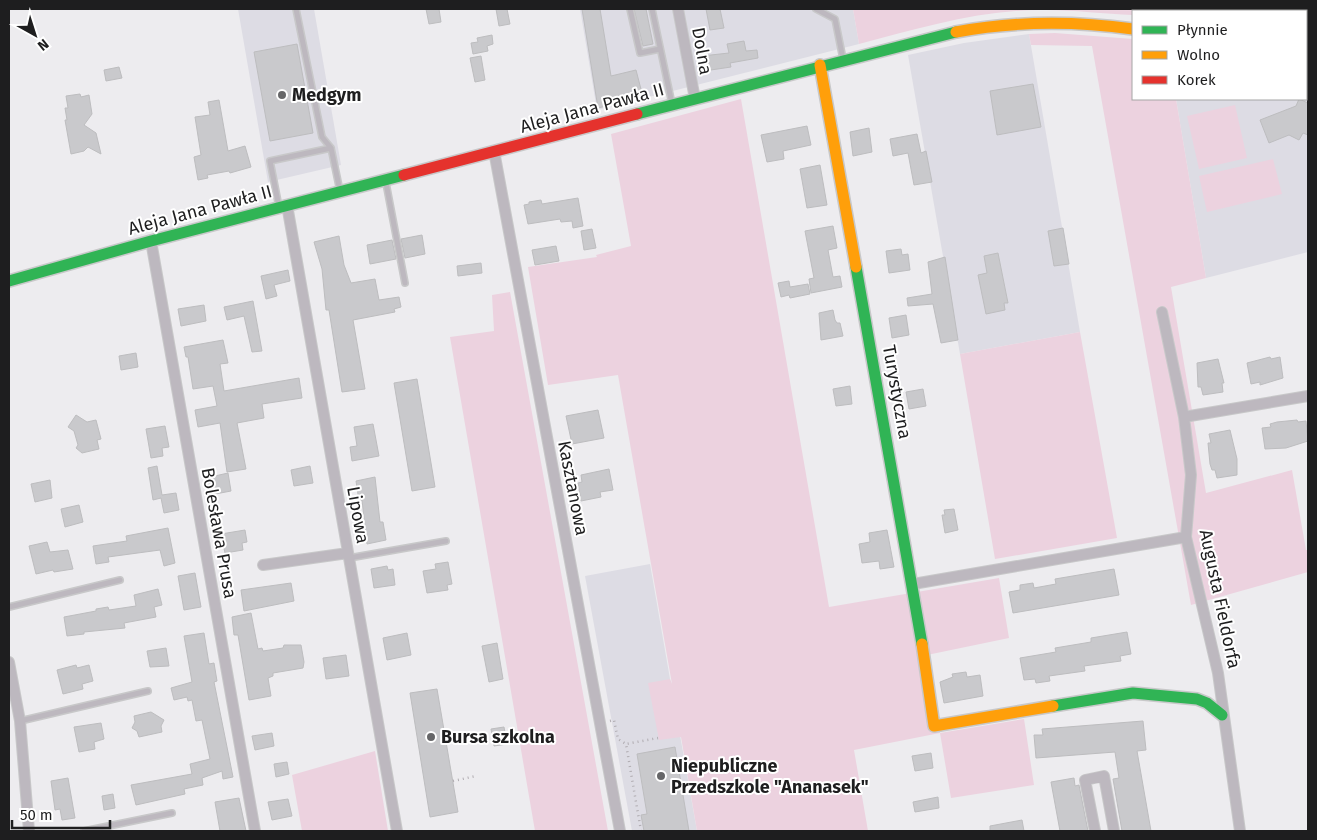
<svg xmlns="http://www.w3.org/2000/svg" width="1317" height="840" font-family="'Fira Sans',sans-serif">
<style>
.built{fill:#dddce4}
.green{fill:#ecd2df}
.building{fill:#c9c9cc;stroke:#bdbdbf}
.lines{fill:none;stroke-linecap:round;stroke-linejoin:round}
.lane-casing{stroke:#c8c8c9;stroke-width:8}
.street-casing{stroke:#c8c8c9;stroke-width:12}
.fast-casing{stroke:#c8c8c9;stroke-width:14}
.slow-casing{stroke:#c8c8c9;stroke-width:14}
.jam-casing{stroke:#c8c8c9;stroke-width:14}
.path{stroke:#b0acb1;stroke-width:2.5;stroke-dasharray:1 4;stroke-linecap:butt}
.lane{stroke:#bdb8bf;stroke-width:5}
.street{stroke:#bdb8bf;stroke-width:10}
.fast{stroke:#30b455;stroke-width:11}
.slow{stroke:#ff9f0a;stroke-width:11}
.jam{stroke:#e5322d;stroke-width:11}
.poi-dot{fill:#666668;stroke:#fff;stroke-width:2}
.labels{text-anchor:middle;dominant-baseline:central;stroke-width:4;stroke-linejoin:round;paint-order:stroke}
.street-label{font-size:18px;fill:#1e1e1f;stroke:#fff}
.poi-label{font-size:18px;font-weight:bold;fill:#1e1e1f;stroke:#fff;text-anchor:start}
</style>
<rect width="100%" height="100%" fill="#edecef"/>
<path class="built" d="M238 9H314L341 165 268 182Z
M580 9H853L859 44 597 110Z
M1029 34 1080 332 960 354 908 55 964 43Z
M1306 93 1308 94V252L1206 278 1176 99H1306Z
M650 564 670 679 697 831H632L585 576Z"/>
<path class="green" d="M853 9H1151L1152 11H1133V15C1104 14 1075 10 1046 10 982 9 920 28 859 44Z
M1055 33 1133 39V99H1176L1206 278 1171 287 1206 493 1292 470 1306 550H1308V572L1191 605 1092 46 1031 45 1029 34Z
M741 99 829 607 999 578 1009 638 927 655 940 733 1024 719 1034 785 951 798 940 733 854 750 868 831H697L681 737 659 740 648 683 670 679 672 684 618 375 548 385 528 267 597 257 596 255 631 246 611 134Z
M1235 105 1247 158 1199 169 1187 116Z
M1273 159 1282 194 1207 212 1199 176Z
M510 292 608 831H535L450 337 494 331 492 295Z
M1080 332 1117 538 995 559 960 354Z
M375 751 388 831H302L292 775Z"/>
<path class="building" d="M426 9H439L441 22 429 24Z
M496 9H507L510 24 499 26Z
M582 9H600L611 76 636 70 643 97 598 108Z
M634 9H646L653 44 643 46Z
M706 9H720L724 28 710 30Z
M492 35 493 44 487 46 488 51 473 54 471 43 478 42 477 38Z
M744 41 746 51 757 50 758 58 730 63 731 67 704 71 702 56 729 53 727 44Z
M297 44 313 133 270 141 254 52Z
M481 56 485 80 475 82 470 58Z
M119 67 122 78 106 81 104 70Z
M1033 84 1041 127 997 135 990 91Z
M80 94 81 97 89 95 92 114 84 125 96 133 101 154 88 147 84 151 71 154 65 120H67L65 108H68L66 96Z
M1299 99 1308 103V135L1303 133 1299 140 1289 135 1269 143 1260 120 1296 106Z
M219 100 228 151 245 146 251 167 230 173 229 171 207 175 208 178 198 180 194 157 201 155 195 117 210 115 208 102Z
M807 126 811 145 783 151 784 159 767 162 761 135Z
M869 128 872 152 853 156 850 132Z
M917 134 921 153 926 151 932 182 914 185 908 153 893 156 890 139Z
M820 165 827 205 807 208 800 169Z
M578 198 583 226 573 228 572 221 561 222 560 219 528 224 524 205 529 204V202L541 200 542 204Z
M833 226 837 248 828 250 833 277 840 276 842 287 811 293 809 279 814 278 805 231Z
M1063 228 1069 264 1054 266 1048 231Z
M592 229 596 248 584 250 581 231Z
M422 235 425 254 405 258 401 239Z
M339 236 344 265 351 283 375 279 379 300 399 297 401 307 394 309 395 312 353 320 365 389 342 392 329 310H326L322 269 314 242Z
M392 240 396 259 370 264 367 245Z
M556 246 559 261 535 265 532 250Z
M901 249 902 255 908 254 910 270 889 273 886 251Z
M998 253 1008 303H1004L1005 310 986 314 978 275 987 273 984 256Z
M945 257 958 340 941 343 933 304 908 306 907 298 932 294 928 262Z
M481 263 482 273 458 276 457 266Z
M288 270 290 281 274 285 277 296 266 299 261 276Z
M789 281 790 287 808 284 810 294 790 298 789 295 781 297 778 283Z
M253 301 262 351 252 352 244 316 227 320 224 307Z
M204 305 206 321 181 326 178 309Z
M833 310 835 320 837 323H840L843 336 821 340 819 313Z
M906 315 909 335 892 338 889 318Z
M223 340 228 363 220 364 224 391 299 378 302 398 262 404 264 418 237 423 246 469 227 472 220 423 198 427 195 410 217 406 213 386 193 389 188 357H186L184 347Z
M136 353 138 367 121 370 119 356Z
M1270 357 1271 359 1280 357 1283 378 1260 385V382L1251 384 1247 363Z
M1218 359 1224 383H1222L1223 392 1203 395 1201 387H1198L1197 363Z
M417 379 435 487 412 491 394 383Z
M850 386 852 404 836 406 833 389Z
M923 389 926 406 909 409 906 392Z
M598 410 604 438 572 444 566 416Z
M76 415 87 422 96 420 101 439 97 440 99 449 82 453 76 448 78 445 74 431 68 427Z
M1297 420 1298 422 1306 421 1308 441 1286 448 1265 449 1262 428 1271 427 1270 424 1277 422Z
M373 424 379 456 352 461 350 447 357 446 354 427Z
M165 426 169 447 162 448 163 456 151 458 146 429Z
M1230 430 1237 459V475L1217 478 1215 470H1212L1210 464 1208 443H1211L1209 434Z
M157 466 162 495 176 493 179 510 164 513 161 498 153 500 148 468Z
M310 466 313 483 294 486 291 470Z
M609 469 613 490 600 492 601 497 581 501 578 483 582 482 581 475Z
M228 473 231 491 210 495 206 478Z
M375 477 380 522H383L386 540 367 544 362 500 359 501 356 481Z
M50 480 52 498 35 502 31 484Z
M79 505 83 522 65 527 61 509Z
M954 509 958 530 945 533 942 515H945L944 510Z
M168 528 175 563 164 566 160 550 108 557 109 562 96 564 93 546 127 541 126 536Z
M245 530 247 542 242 543 243 550 225 553 221 534Z
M887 530 894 567 880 569 879 561 862 563 859 544 870 542 869 533Z
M47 542 50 552 68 550 73 569 54 572 53 570 36 574 29 546Z
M448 562 452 584 447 585 448 590 427 593 423 571 436 569 435 564Z
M387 566 388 570 393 569 395 585 374 588 371 569Z
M1114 569 1119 595 1013 613 1009 592 1020 590V585L1033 583 1034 588 1056 584 1055 579Z
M195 573 201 607 184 610 178 576Z
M291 583 294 601 244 611 241 590Z
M158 589 162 605 154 607 156 617 124 623 125 628 84 632V634L67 636 64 617 96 611V609L108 607 109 610 136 606 134 595Z
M251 613 258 649 262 648 263 651 283 648 284 645H301L304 662 303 668 273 673V676L268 678 271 696 249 700 238 635H234L232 617Z
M1127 632 1131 654 1120 656 1121 661 1084 666 1085 671 1049 676 1050 681 1036 683 1035 679 1024 680 1020 658 1056 652 1055 648 1091 642V638Z
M204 633 209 664 214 663 217 681 214 682 233 777 223 779 222 771 202 778 203 785 184 789 185 794 136 805 131 785 192 774 190 764 210 759 202 720 196 721 192 700 188 701 187 697 174 700 171 688 192 682 184 636Z
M407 633 411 655 387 660 383 638Z
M497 643 503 679 489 682 482 646Z
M166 648 169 666 150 667 147 651Z
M346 655 349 676 326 679 323 658Z
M76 665 77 668 89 665 93 681 82 684 83 689 63 694 57 670Z
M966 672 967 677 980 675 983 696 944 703 940 682 953 677 952 674Z
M437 689 458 812 430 817 410 693Z
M151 712 164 720 161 726 162 732 139 737 137 731 132 728 135 722 134 716Z
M1143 721 1146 750 1137 751 1151 831H1122L1113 779 1119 778 1115 752 1036 758 1034 735H1043L1042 729Z
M101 723 104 739 94 742 95 749 79 752 74 727Z
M504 727 507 744 494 746 491 729Z
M272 733 274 746 255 750 252 736Z
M675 747 689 831H644L641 815 647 814 637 754Z
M931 753 933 768 915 771 912 756Z
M287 762 289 774 276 777 274 764Z
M68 778 75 818 62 820 60 809 55 810 51 781Z
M1074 778 1075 786 1079 785 1088 831H1060L1051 782Z
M113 794 115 808 104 810 102 796Z
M938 797 939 808 915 812 913 802Z
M239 798 246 831H220L215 802Z
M288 799 292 816 272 820 268 802Z
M1022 820 1024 831H990V826Z"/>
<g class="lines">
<defs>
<path id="lane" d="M296 9 322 137 331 148
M630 9 640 53 660 49
M652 9 672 104
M816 9 835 19 843 59
M386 183 405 283
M279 207 270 161 331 148 340 191
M349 558 446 541
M9 607 120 580
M20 721 148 691
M84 831 172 813"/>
<path id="street" d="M678 9 695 99
M494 151 620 831
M287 205 397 831
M151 241 255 831
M1162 312 1184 417 1191 475 1186 537 1218 673 1240 831
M1184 417 1308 396
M263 565 348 553
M913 584 1186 537
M9 662 20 721 29 831
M1095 831 1085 780 1104 776 1114 831"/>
<path id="fast" d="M1306 69H1308
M637 114 956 32
M856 267 922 644
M9 281 151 241 404 175
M1053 706 1133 693 1197 699 1207 703 1222 715"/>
<path id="slow" d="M956 32C1015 21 1074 21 1133 29
M820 65 856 267
M922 644 934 726 1053 706"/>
<path id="jam" d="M404 175 637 114"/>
</defs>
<use href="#lane" class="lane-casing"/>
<use href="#street" class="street-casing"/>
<use href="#fast" class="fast-casing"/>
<use href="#slow" class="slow-casing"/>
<use href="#jam" class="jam-casing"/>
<path class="path" d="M1306 87 1308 88
M610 721 614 720 618 739 626 744
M453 781 476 776
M641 831 626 744 658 738"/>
<use href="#lane" class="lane"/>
<use href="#street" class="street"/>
<use href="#fast" class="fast"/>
<use href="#slow" class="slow"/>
<use href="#jam" class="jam"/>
</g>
<g class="poi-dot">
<circle cx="282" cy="95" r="5"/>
<circle cx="431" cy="737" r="5"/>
<circle cx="661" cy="776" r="5"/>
</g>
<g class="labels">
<g class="street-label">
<text transform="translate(702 51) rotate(80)">Dolna</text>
<text transform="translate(592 108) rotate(-15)">Aleja Jana Pawła II</text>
<text transform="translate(200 210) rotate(-15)">Aleja Jana Pawła II</text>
<text transform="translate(897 392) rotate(80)">Turystyczna</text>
<text transform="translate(573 488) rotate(79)">Kasztanowa</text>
<text transform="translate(358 515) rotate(80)">Lipowa</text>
<text transform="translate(219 533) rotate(80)">Bolesława Prusa</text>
<text transform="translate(1220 599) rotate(78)">Augusta Fieldorfa</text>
</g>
<g class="poi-label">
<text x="292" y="95">Medgym</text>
<text x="441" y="737">Bursa szkolna</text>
<text x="671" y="766">Niepubliczne<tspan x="671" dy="21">Przedszkole "Ananasek"</tspan></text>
</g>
</g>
<rect width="1317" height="840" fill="none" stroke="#1e1e1f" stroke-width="20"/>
<rect x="1132" y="10" width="175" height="90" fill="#ffffff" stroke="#a5a5a5"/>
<rect x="1142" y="26" width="25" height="8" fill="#30b455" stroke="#a5a5a5"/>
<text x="1177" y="35" font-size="15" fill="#1e1e1f">Płynnie</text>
<rect x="1142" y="51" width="25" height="8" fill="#ff9f0a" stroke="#a5a5a5"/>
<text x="1177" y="60" font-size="15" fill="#1e1e1f">Wolno</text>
<rect x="1142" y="76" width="25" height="8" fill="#e5322d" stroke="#a5a5a5"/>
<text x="1177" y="85" font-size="15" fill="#1e1e1f">Korek</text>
<g transform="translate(35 35) rotate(141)" stroke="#ffffff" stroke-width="4" paint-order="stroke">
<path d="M0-4L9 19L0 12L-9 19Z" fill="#1e1e1f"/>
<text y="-8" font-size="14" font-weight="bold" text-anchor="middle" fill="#1e1e1f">N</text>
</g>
<path d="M12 820v8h98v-8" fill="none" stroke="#1e1e1f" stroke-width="2.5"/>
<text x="20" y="820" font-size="15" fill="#1e1e1f" stroke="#ffffff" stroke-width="4" paint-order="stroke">50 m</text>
</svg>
